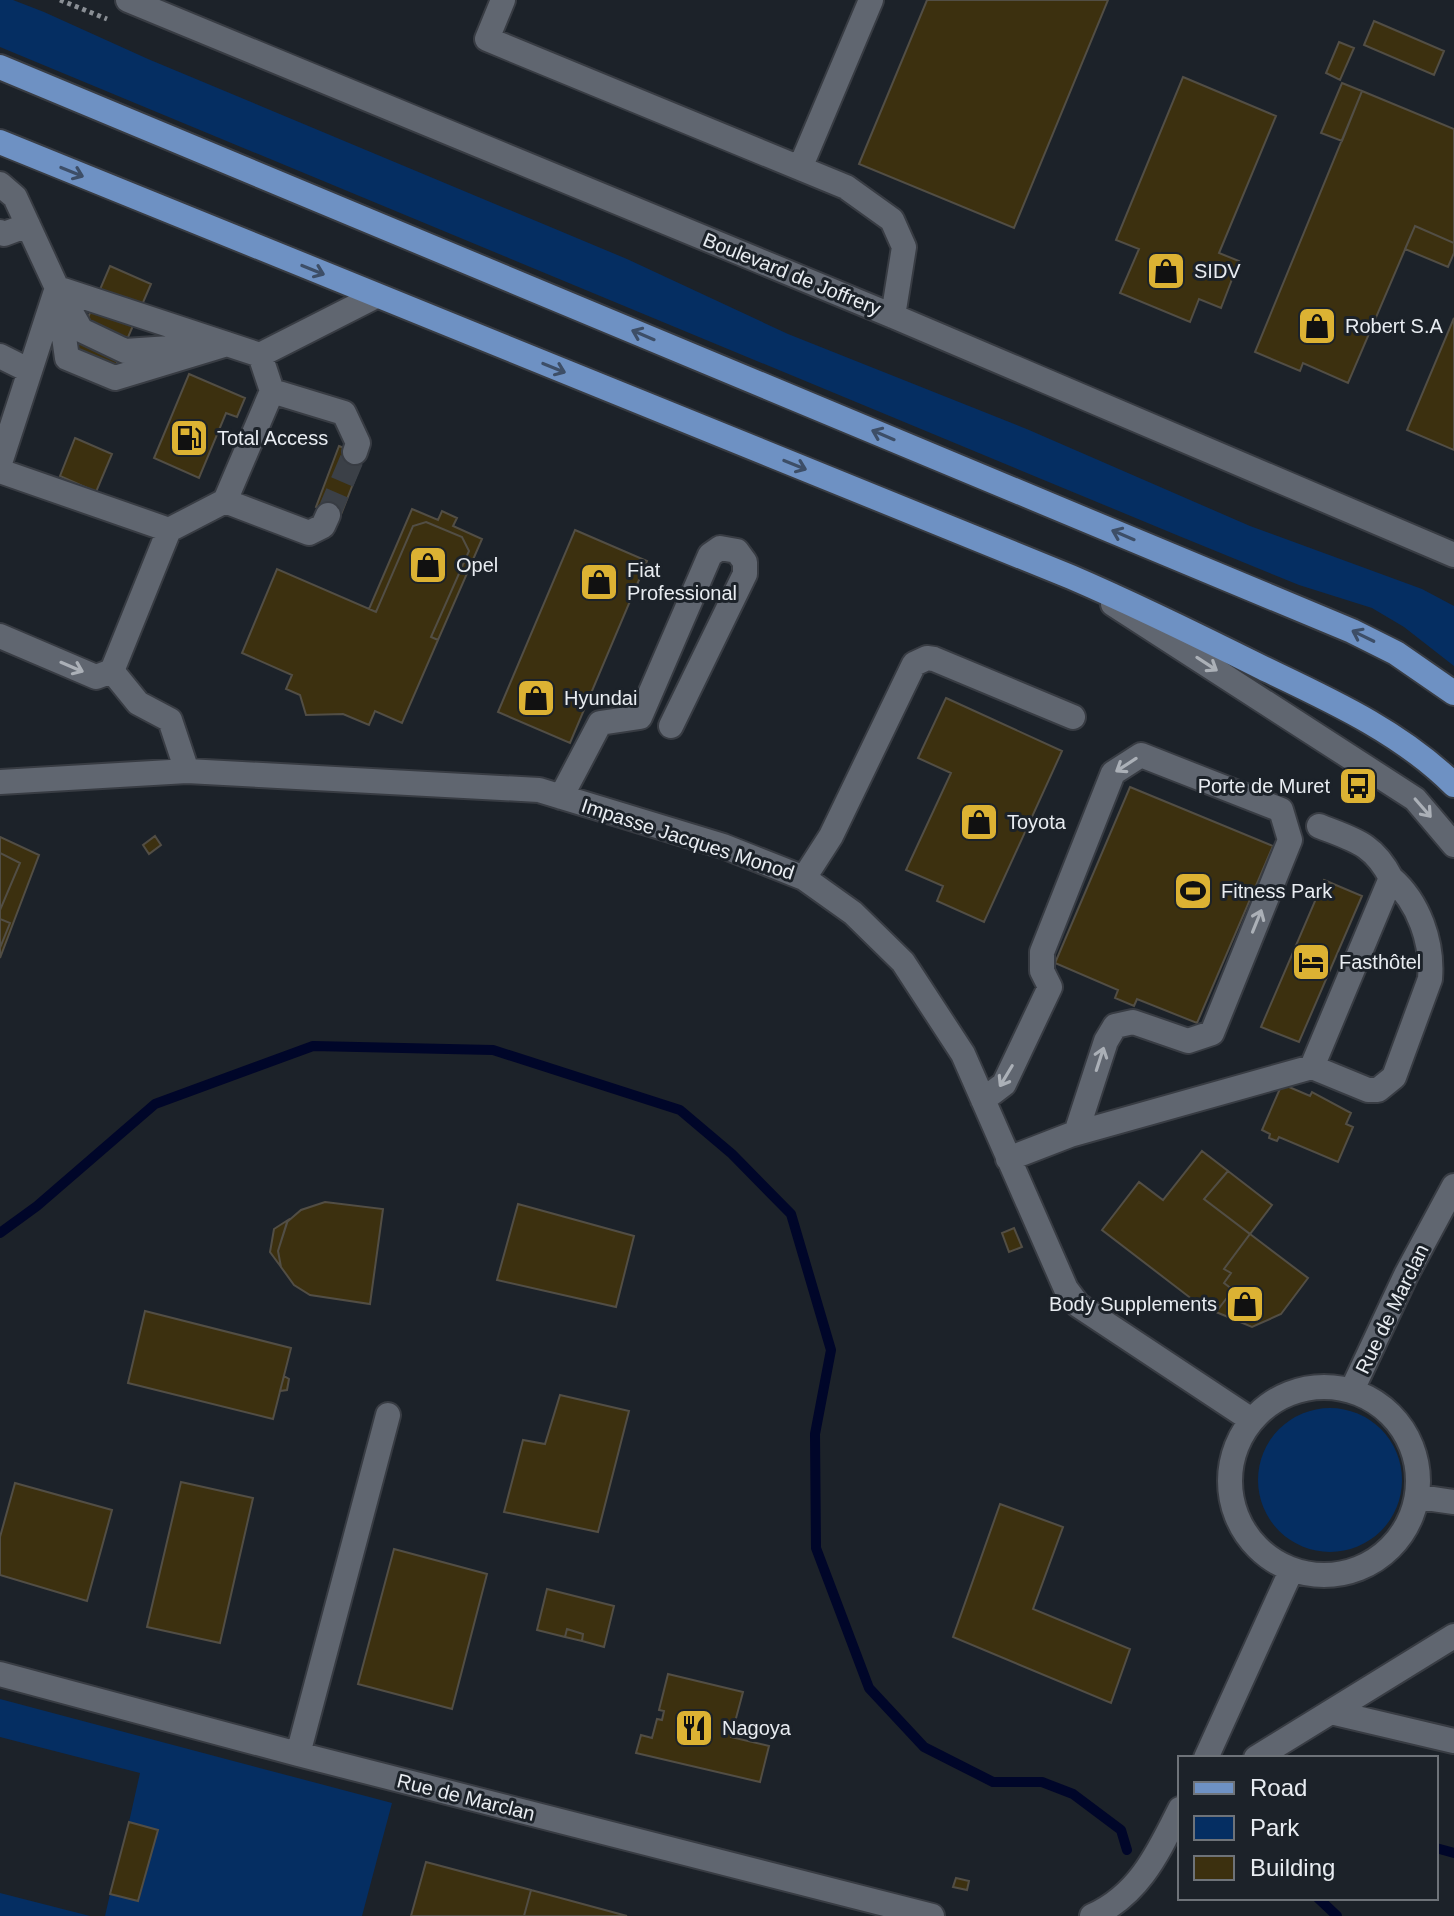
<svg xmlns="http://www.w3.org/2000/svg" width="1454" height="1916" font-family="Helvetica,sans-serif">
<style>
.green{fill:#052e62}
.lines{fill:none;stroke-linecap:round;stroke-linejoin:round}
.stream{stroke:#000629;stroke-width:10}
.building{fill:#3c300f;stroke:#524e45;stroke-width:2}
.minor-tunnel{stroke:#3b4047;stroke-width:24;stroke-dasharray:24 12;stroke-linecap:butt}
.minor-casing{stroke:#383c43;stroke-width:28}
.major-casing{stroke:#383c43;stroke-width:28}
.path{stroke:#8a8f95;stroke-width:5;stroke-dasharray:4 4;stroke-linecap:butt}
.minor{stroke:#606670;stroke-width:24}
.major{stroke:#6e91c3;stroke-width:24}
.oneway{stroke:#3d4e67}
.oneway2{stroke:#abb0b7}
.labels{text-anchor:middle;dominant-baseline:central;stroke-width:6;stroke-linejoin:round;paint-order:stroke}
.poi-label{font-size:20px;fill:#e8ecf1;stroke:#1c2229;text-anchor:start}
.street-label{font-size:20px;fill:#e8ecf1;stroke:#1c2229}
</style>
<rect width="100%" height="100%" fill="#1c2229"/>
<path class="green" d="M0 0H13L44 12 148 59 627 259 788 334 1029 430 1250 526 1422 589 1454 606V666L1404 627 1372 608 1299 585 1179 536 0 47Z
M1258 1480a72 72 0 1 1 144 0a72 72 0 1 1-144 0Z
M0 1699 392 1803 362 1916H105L110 1894 139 1901 157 1830 129 1822 140 1773 0 1737Z
M0 1893 90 1916H0Z"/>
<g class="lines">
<path class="stream" d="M0 1233 37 1206 155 1104 313 1046 493 1050 680 1110 732 1154 791 1214 831 1350 815 1434 816 1548 869 1688 924 1747 993 1782H1042L1073 1794 1121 1830 1127 1850
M1436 1848 1454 1853
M1318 1898 1337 1916"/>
</g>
<path class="building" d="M927 0H1108L1014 228 859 164Z
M1374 21 1444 51 1434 75 1364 45Z
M1339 42 1354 48 1340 80 1326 73Z
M1183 77 1276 116 1219 253 1239 261 1221 308 1199 299 1190 322 1120 293 1139 249 1116 240Z
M1342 83 1362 91 1342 141 1321 133Z
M1362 91 1454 129V243L1415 226 1348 383 1303 363 1300 371 1255 352Z
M1415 226 1454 243V253L1448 267 1405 249Z
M110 266 151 284 107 386 66 369Z
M1454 318V450L1407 430Z
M189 374 245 398 237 417 226 413 199 478 154 458Z
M75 438 112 454 96 492 60 476Z
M339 446 364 456 340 517 316 507Z
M412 509 438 520 442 511 457 518 453 526 482 539 438 640 431 637 469 551 462 537 426 522 413 526 376 612 369 609Z
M426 522 462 537 469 551 431 637 438 640 402 723 375 711 369 725 343 714 306 715 300 695 286 689 292 675 242 653 277 569 376 612 413 526Z
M575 530 647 561 570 743 498 712Z
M946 698 1062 751 984 922 937 901 943 886 906 870 951 773 918 758Z
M1130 787 1273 846 1197 1023 1137 999 1134 1006 1115 998 1118 990 1055 963Z
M155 836 161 845 149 854 143 845Z
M0 837 39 855 0 958V948L10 923 0 919V910L20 863 0 853Z
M0 853 20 863 0 910Z
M1324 880 1362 896 1299 1042 1261 1027Z
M0 919 10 923 0 948Z
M1282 1084 1310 1096 1312 1092 1351 1113 1346 1124 1353 1127 1338 1162 1279 1137 1277 1141 1269 1138 1270 1134 1262 1130Z
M1202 1151 1228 1171 1204 1199 1250 1234 1224 1269 1231 1273 1224 1283 1233 1290 1216 1312 1197 1303 1102 1230 1139 1182 1163 1200Z
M1228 1171 1272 1205 1250 1234 1204 1199Z
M325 1202 383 1209 370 1304 310 1295 294 1285 281 1267 278 1251 287 1222 301 1210Z
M518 1204 634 1236 616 1307 497 1280Z
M288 1220 278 1251 281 1267 270 1252 274 1229Z
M1014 1228 1022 1247 1009 1252 1002 1233Z
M1250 1234 1308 1278 1281 1314 1252 1327 1216 1312 1233 1290 1224 1283 1231 1273 1224 1269Z
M145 1311 291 1348 273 1419 128 1383Z
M284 1376 289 1379 287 1390 280 1391Z
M560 1395 629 1411 598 1532 504 1512 523 1440 545 1444Z
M181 1482 253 1498 220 1643 147 1627Z
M15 1483 112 1510 87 1601 0 1575V1537Z
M1000 1504 1063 1527 1033 1609 1130 1649 1111 1703 953 1637Z
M394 1549 487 1574 452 1709 358 1684Z
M547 1589 614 1606 604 1647 582 1641 583 1634 567 1629 565 1637 537 1630Z
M567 1629 583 1634 582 1641 565 1637Z
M668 1674 743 1692 731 1737 769 1746 760 1782 636 1753 641 1735 652 1738 657 1719 662 1720 664 1711 659 1710Z
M129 1822 158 1830 138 1901 110 1894Z
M426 1862 531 1890 524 1916H411Z
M956 1878 969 1881 967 1890 953 1887Z
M531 1890 627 1916H524Z"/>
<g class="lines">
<path class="minor-tunnel" d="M328 515 355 452"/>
<defs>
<path id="minor" d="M128 0 893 316 1454 555
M503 0 487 39 846 187 892 220 904 247 893 316
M800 168 871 0
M0 184 15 197 57 288 260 355 376 296
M0 232 4 234 28 225
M57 288 67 358 115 378 227 344
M64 300 81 330 125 351 185 347
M0 356 30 371
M272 391 344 413 358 443 355 452
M0 463 55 294
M0 471 169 530
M225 501 309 533 323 526 328 515
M1113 604 1415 799 1454 845
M0 636 96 677 112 671 169 530 225 501 272 391 260 355
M112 671 138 703 170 720 187 771
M0 782 187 771 539 790 723 846 804 878 853 913 903 962 963 1054 1066 1289 1078 1305 1250 1419
M561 797 600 723 640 717 710 555 720 548 737 551 745 562V574L671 726
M804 878 831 836 914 664 927 658 934 659 1073 717
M1312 1067 1368 1090H1378L1394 1077 1430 979C1433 943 1419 902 1391 878
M983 1100 1004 1084 1050 987 1042 971V952L1113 773 1141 755 1281 810 1290 840 1212 1033 1188 1041 1133 1022 1115 1026 1106 1041 1076 1133
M1008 1159 1070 1135 1312 1067 1391 878C1373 843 1354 840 1319 826
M1230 1481a94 94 0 1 1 188 0a94 94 0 1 1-188 0Z
M1352 1390 1406 1275 1454 1186
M1419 1497 1454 1502
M0 1674 298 1754 932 1916
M1331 1712 1454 1741
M298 1754 388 1415
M1206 1758 1291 1571
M1256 1758 1454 1636
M1092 1916C1139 1895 1158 1853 1180 1809"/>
<path id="major" d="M0 67 1352 631 1396 653 1454 693
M0 142 1071 577C1136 605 1199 636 1263 668 1330 700 1401 732 1454 785"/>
</defs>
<use href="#minor" class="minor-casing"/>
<use href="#major" class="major-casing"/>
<path class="path" d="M60 0 107 19"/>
<use href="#minor" class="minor"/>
<use href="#major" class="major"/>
</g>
<defs><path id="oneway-shaft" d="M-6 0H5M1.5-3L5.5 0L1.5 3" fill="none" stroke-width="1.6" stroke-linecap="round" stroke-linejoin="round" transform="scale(2)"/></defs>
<g class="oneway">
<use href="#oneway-shaft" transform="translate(72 172) rotate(22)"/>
<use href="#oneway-shaft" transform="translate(313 270) rotate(22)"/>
<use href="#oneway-shaft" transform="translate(643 335) rotate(-157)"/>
<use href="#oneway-shaft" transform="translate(554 368) rotate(22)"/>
<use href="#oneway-shaft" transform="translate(883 435) rotate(-157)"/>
<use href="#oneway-shaft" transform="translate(795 465) rotate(22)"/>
<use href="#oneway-shaft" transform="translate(1123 535) rotate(-157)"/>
<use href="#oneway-shaft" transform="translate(1363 636) rotate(-154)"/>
</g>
<g class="oneway2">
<use href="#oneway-shaft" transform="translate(1207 664) rotate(33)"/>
<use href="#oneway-shaft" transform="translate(72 667) rotate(23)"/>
<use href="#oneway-shaft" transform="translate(1126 765) rotate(147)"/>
<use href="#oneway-shaft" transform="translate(1423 808) rotate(49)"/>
<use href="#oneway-shaft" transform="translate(1257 921) rotate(-68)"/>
<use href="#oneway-shaft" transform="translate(1100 1059) rotate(-72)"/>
<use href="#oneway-shaft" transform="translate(1006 1076) rotate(121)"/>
</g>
<defs>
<symbol id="shop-square" viewBox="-11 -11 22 22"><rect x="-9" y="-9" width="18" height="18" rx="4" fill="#dcb233" stroke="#1c2229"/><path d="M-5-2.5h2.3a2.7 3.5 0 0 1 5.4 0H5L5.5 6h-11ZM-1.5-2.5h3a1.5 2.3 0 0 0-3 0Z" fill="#111"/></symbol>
<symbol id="fuel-square" viewBox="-11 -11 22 22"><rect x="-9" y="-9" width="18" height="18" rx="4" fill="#dcb233" stroke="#1c2229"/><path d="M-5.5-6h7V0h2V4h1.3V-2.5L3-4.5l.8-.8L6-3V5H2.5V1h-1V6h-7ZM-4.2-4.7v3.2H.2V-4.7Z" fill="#111"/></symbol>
<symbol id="bus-square" viewBox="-11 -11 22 22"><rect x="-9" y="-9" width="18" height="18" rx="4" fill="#dcb233" stroke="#1c2229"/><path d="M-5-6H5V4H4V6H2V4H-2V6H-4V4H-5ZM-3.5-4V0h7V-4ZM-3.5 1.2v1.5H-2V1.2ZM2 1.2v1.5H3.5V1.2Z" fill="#111"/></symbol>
<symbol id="stadium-square" viewBox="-11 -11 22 22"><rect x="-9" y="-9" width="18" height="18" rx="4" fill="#dcb233" stroke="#1c2229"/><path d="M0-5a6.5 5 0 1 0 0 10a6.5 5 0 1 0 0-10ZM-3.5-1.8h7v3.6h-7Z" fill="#111"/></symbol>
<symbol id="hotel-square" viewBox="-11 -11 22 22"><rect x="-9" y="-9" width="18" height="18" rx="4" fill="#dcb233" stroke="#1c2229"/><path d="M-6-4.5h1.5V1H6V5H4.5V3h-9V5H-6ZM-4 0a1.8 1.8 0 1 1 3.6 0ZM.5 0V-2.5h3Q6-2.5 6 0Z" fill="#111"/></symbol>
<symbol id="restaurant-square" viewBox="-11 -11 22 22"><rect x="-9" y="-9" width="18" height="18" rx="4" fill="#dcb233" stroke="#1c2229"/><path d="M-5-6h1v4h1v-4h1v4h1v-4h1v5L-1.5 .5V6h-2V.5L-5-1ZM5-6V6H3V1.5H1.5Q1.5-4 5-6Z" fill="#111"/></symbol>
</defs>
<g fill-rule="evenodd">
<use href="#shop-square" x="1144" y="249" width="44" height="44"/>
<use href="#shop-square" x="1295" y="304" width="44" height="44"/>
<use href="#fuel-square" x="167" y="416" width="44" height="44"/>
<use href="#shop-square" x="406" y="543" width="44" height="44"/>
<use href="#shop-square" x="577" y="560" width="44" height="44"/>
<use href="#shop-square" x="514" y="676" width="44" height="44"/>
<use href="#bus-square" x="1336" y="764" width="44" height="44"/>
<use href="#shop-square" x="957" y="800" width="44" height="44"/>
<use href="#stadium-square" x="1171" y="869" width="44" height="44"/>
<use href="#hotel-square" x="1289" y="940" width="44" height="44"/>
<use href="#shop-square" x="1223" y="1282" width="44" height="44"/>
<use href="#restaurant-square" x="672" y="1706" width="44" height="44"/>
</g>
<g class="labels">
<g class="poi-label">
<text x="1194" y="271">SIDV</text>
<text x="1345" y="326">Robert S.A</text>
<text x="217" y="438">Total Access</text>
<text x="456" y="565">Opel</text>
<text x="627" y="570">Fiat<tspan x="627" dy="23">Professional</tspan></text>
<text x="564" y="698">Hyundai</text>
<text x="1330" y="786" text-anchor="end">Porte de Muret</text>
<text x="1007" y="822">Toyota</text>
<text x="1221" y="891">Fitness Park</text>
<text x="1339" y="962">Fasthôtel</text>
<text x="1217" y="1304" text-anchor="end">Body Supplements</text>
<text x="722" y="1728">Nagoya</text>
</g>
<g class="street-label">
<text transform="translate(792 274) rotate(22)">Boulevard de Joffrery</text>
<text transform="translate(688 839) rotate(18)">Impasse Jacques Monod</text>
<text transform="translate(1392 1309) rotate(-64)">Rue de Marclan</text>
<text transform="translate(466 1797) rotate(14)">Rue de Marclan</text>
</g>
</g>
<rect x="1178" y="1756" width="260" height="144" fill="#1c2229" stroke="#6e7379" stroke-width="2"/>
<rect x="1194" y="1782" width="40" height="12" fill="#6e91c3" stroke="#6e7379" stroke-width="2"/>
<text x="1250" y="1796" font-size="24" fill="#e8ecf1">Road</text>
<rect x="1194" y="1816" width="40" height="24" fill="#052e62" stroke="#6e7379" stroke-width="2"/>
<text x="1250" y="1836" font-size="24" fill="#e8ecf1">Park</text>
<rect x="1194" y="1856" width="40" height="24" fill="#3c300f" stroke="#6e7379" stroke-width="2"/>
<text x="1250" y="1876" font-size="24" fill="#e8ecf1">Building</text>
</svg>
